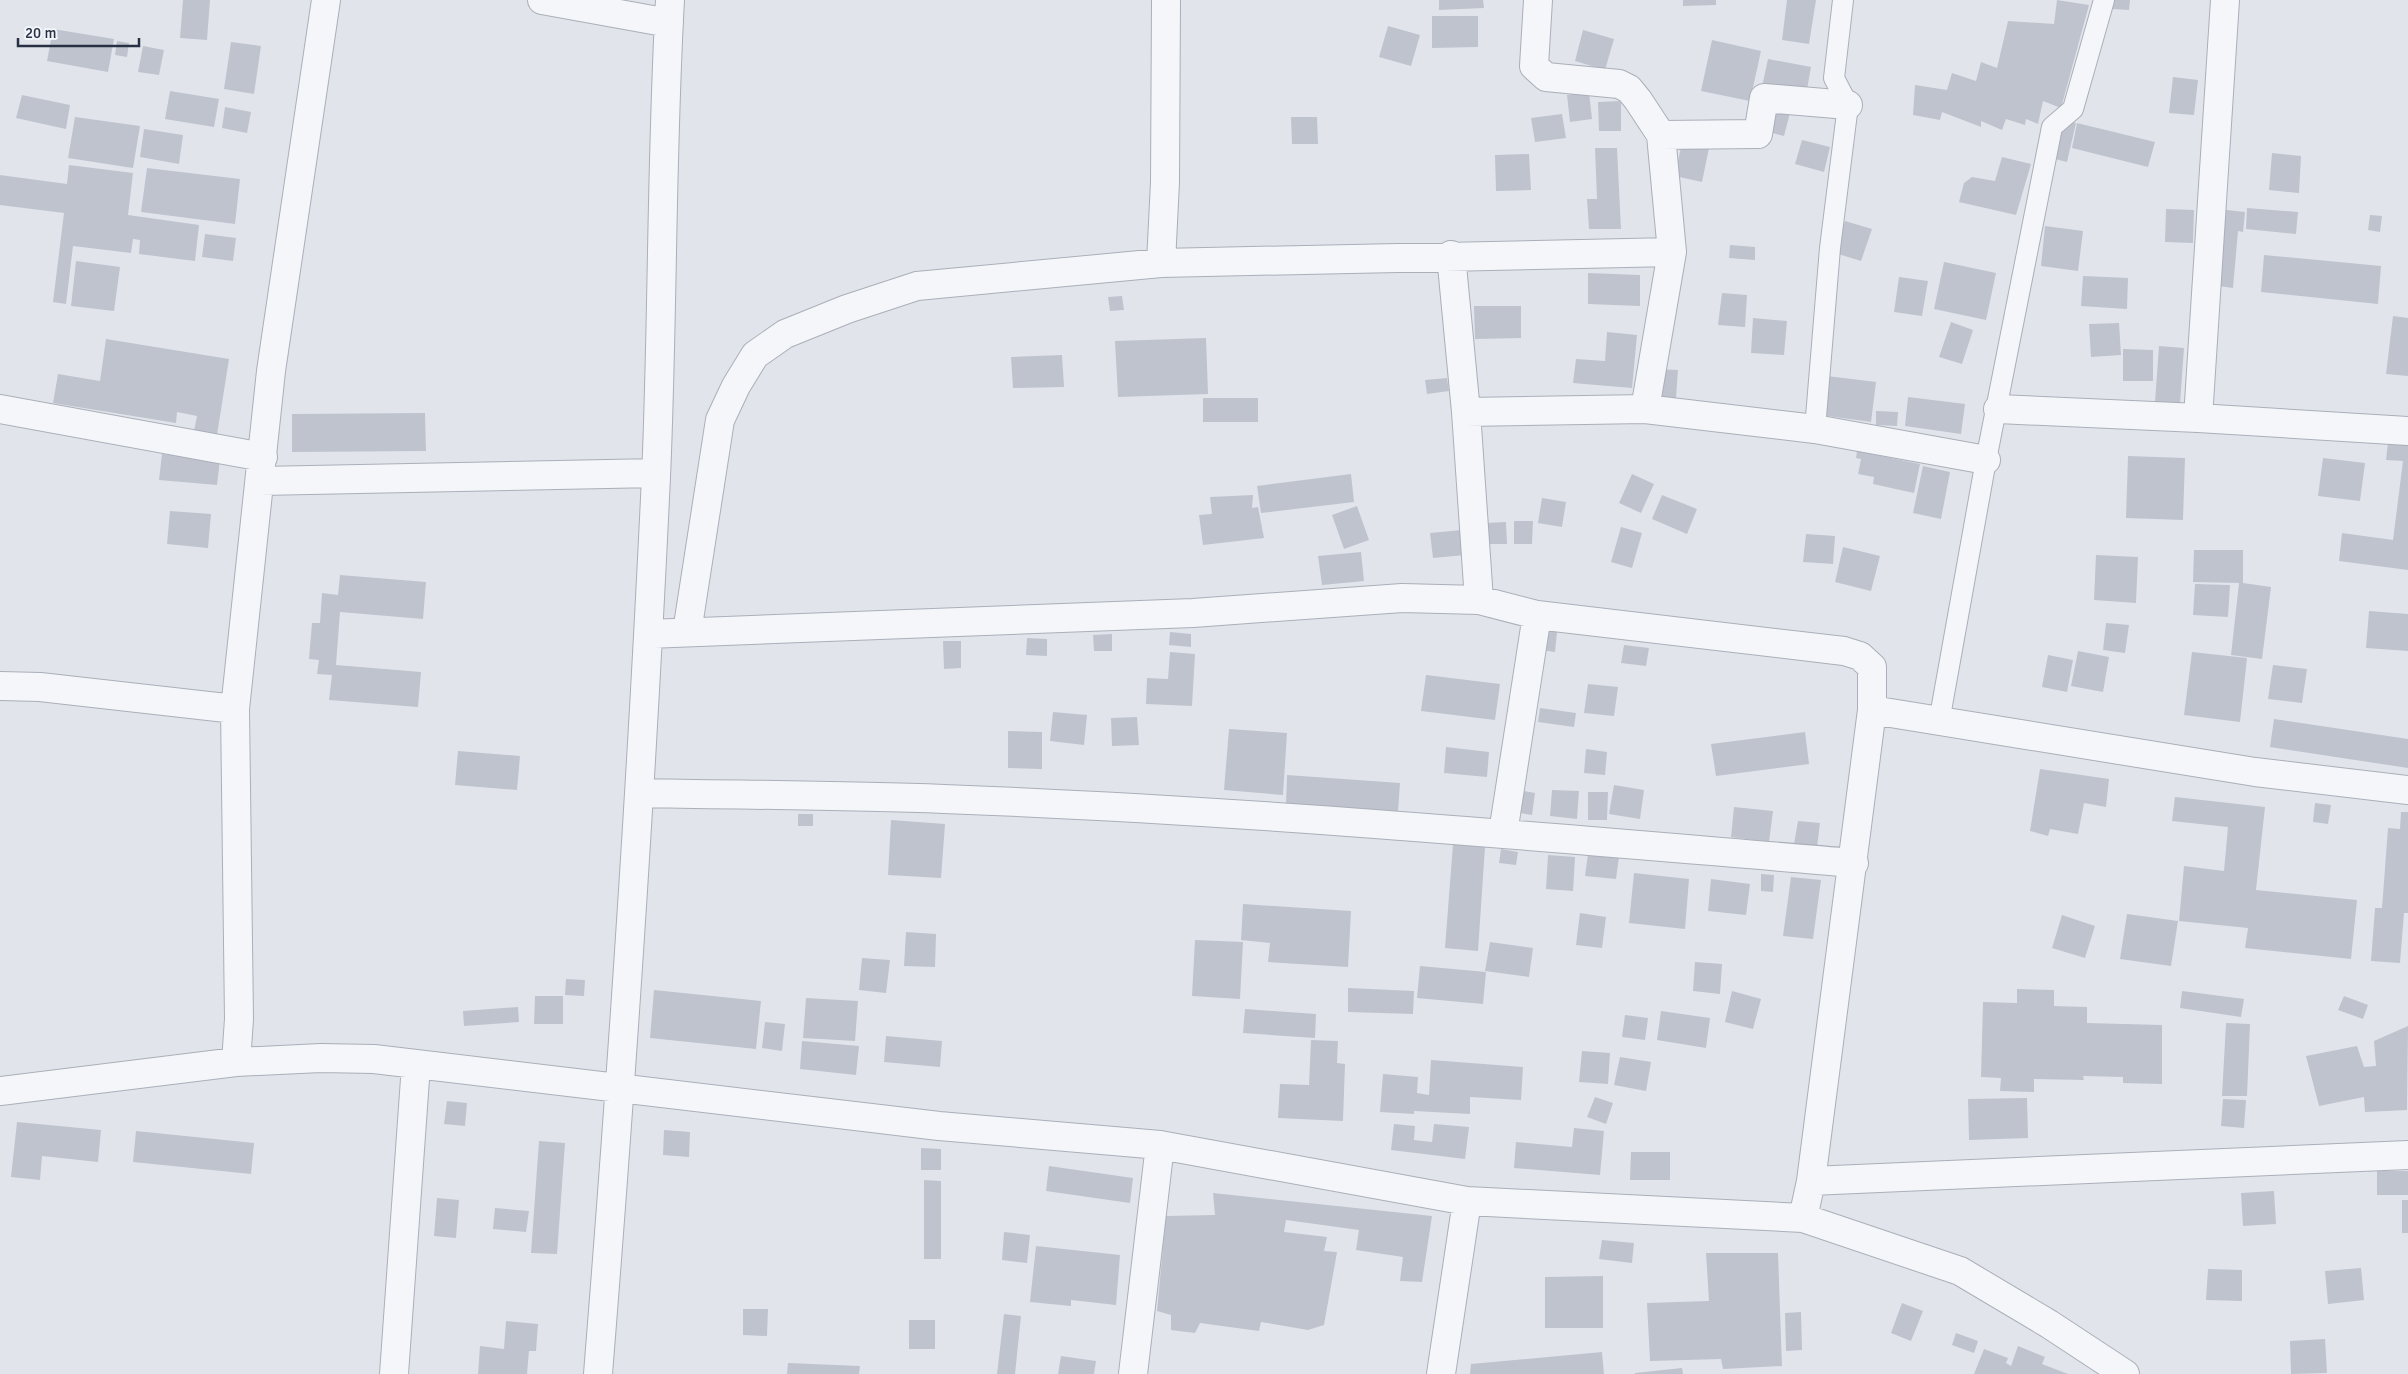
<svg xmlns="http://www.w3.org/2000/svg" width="2408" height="1374" font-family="Signika,sans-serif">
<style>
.building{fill:#bec3ce}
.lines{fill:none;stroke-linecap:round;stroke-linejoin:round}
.service-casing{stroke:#aaafb9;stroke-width:22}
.minor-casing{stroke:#aaafb9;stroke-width:30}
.service{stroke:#f4f6f9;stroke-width:20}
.minor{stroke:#f4f6f9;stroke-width:28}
</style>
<rect width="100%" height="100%" fill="#e1e5eb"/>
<path class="building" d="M183 0H210L207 40 180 38Z
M1439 0H1483L1484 8 1439 10Z
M1683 0H1716V5L1683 6Z
M1787 0H1816L1809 44 1782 40Z
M2057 0 2089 5 2061 108 2043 101 2038 124 2026 119 2025 125 2006 119 2002 130 1981 121V127L1942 112 1940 120 1913 115 1915 85 1947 90 1952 73 1976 81 1981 62 1997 68 2008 21 2054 24Z
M2112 0H2130L2129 10 2112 9Z
M1432 16H1478V47L1432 48Z
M1388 26 1420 35 1411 66 1379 57Z
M53 29 114 39 108 72 47 61Z
M1583 30 1614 39 1605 70 1575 61Z
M1712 40 1761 51 1750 101 1701 91Z
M117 41 129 43 127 57 115 55Z
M231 42 261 46 254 94 224 89Z
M143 46 164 50 159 75 138 72Z
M1768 59 1811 67 1806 95 1762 87Z
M2173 77 2198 80 2194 115 2169 113Z
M170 91 219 99 214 127 165 119Z
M1589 92 1592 119 1570 122 1567 95Z
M22 95 70 105 66 129 16 118Z
M1621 101V131H1599L1598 102Z
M225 107 251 112 247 133 222 128Z
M1771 109 1790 113 1784 136 1765 131Z
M1562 114 1566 138 1535 142 1531 118Z
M75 117 140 126 133 168 68 158Z
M1291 117H1317L1318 144H1292Z
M2064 120 2076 123 2067 162 2055 159Z
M2077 123 2155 142 2148 167 2072 148Z
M144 129 183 135 179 164 140 157Z
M1802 140 1830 147 1824 172 1795 164Z
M1682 142 1709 148 1702 182 1675 176Z
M1595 148H1617L1621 229H1589L1587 199H1597Z
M2272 153 2301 156 2299 193 2269 190Z
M1529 154 1531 190 1496 191 1495 155Z
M2002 157 2031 164 2016 215 1959 202 1964 183 1972 177 1995 181Z
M69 165 133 173 128 215 199 225 195 261 139 254 140 240 133 239 131 253 73 246 66 304 53 302 64 213 0 205V175L67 184Z
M147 168 240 179 235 224 141 212Z
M2247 208 2298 212 2296 234 2246 229Z
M2166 209 2194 210 2193 243 2165 242Z
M2218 209 2245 212 2243 232 2238 231 2233 288 2211 285Z
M2370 215 2382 216 2380 232 2368 230Z
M1845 221 1872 229 1861 261 1835 253Z
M2045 226 2083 231 2078 271 2041 266Z
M205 234 236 238 233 261 202 257Z
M1730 245 1755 247V260L1729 258Z
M2264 255 2381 266 2378 304 2261 292Z
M76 261 120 267 114 311 71 306Z
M1944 262 1996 273 1986 320 1934 309Z
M1588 273 1640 275V306L1588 304Z
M2083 276 2128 278 2127 309 2081 306Z
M1899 277 1928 281 1922 316 1894 312Z
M1722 293 1747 295 1745 327 1718 325Z
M1122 296 1124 310 1110 311 1108 297Z
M1474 306H1521V338L1475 339Z
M2393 316 2408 318V376L2386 374Z
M1753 318 1787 321 1784 355 1751 353Z
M1951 322 1973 330 1962 364 1939 357Z
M2119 323 2121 355 2091 357 2089 324Z
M1607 332 1637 335 1632 388 1573 383 1576 359 1605 361Z
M1206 338 1208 394 1118 397 1115 341Z
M106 339 229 359 217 435 194 431 197 416 177 412 176 423 53 403 58 374 100 381Z
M2159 346 2184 348 2180 404 2155 402Z
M2123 349 2153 350V381H2123Z
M1062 355 1064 387 1013 388 1011 357Z
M1655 369 1678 370 1676 398 1654 396Z
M1827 376 1876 382 1871 422 1821 415Z
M1447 378 1449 391 1427 394 1425 380Z
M1908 397 1965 404 1961 434 1905 426Z
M1203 398H1258V422H1203Z
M1876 411 1898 412 1897 426 1876 425Z
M425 413 426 451 292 452V414Z
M2388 442 2408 445V570L2339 561 2342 533 2393 540 2403 461 2386 460Z
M1857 451 1920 464 1914 493 1873 484 1874 477 1858 474 1861 459 1856 458Z
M162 454 220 460 217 485 159 480Z
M2128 456 2185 458 2183 520 2126 518Z
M2323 458 2365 463 2360 501 2318 496Z
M1923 466 1950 472 1941 519 1913 513Z
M1351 474 1354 502 1261 513 1257 486Z
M1632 474 1654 484 1641 513 1619 503Z
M1253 495 1252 508 1258 507 1264 538 1203 545 1199 515 1212 514 1210 497Z
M1662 495 1697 509 1687 534 1652 519Z
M1542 498 1566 502 1562 527 1538 523Z
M1357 506 1369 540 1344 549 1332 515Z
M170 511 211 514 208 548 167 544Z
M1514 521H1533L1532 544H1514Z
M1506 522 1507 544H1487L1486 523Z
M1621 527 1642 533 1632 568 1611 562Z
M1462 530 1465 555 1433 558 1430 533Z
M1806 534 1835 536 1833 564 1803 562Z
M1843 547 1880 556 1871 591 1835 582Z
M2194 550H2243V583L2271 587 2262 659 2231 655 2239 583 2193 582Z
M1361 552 1364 581 1322 585 1318 556Z
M2096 555 2138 557 2136 603 2094 600Z
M340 575 426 582 423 619 340 612 336 665 421 672 418 707 329 700 332 675 317 674 319 660 309 659 312 623H320L322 593 338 595Z
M2195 584 2230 585 2228 617 2193 615Z
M2369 611 2408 614V651L2366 648Z
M2106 623 2129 625 2125 653 2103 650Z
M1538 629 1557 632 1555 652 1535 649Z
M1170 632 1191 634V647L1169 645Z
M1112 634V651H1094L1093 635Z
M1027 638 1047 639V656L1026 655Z
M943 641H961V668L944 669Z
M1624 645 1649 648 1646 666 1621 663Z
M2078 651 2109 657 2103 692 2071 686Z
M1170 652 1195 654 1192 706 1146 704 1147 678 1168 679Z
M2192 652 2247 658 2240 722 2184 715Z
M2048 655 2073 660 2067 692 2042 687Z
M2273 665 2307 669 2302 703 2268 699Z
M1426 675 1500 684 1495 720 1421 711Z
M1588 684 1618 687 1614 716 1584 713Z
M1540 708 1576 713 1574 727 1538 722Z
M1053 712 1087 715 1084 745 1050 741Z
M1137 717 1139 745 1112 746 1111 718Z
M2274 719 2408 739V768L2270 747Z
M1229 729 1287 733 1283 795 1224 790Z
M1008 731 1042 732V769L1008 768Z
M1805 732 1809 764 1716 776 1711 744Z
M1446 747 1489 752 1487 777 1444 773Z
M1586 749 1607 752 1605 775 1584 773Z
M458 751 520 756 517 790 455 785Z
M2040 769 2109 779 2106 807 2084 803 2078 834 2050 829 2048 836 2030 831Z
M1287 775 1400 783 1398 811 1286 804Z
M1614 785 1644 790 1640 819 1609 814Z
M1512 789 1535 793 1532 815 1508 811Z
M1552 790 1579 791 1577 819 1550 816Z
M1588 792H1608L1607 820H1588Z
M2175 797 2265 807 2256 890 2357 900 2351 959 2245 948 2248 928 2179 921 2184 866 2224 871 2228 827 2172 821Z
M2315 803 2331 805 2328 824 2313 822Z
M1734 807 1773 811 1769 842 1731 837Z
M2401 812H2408V913H2404L2400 963 2371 961 2375 908H2382L2388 828 2400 829Z
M798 814H813V826H798Z
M891 820 945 824 941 878 888 875Z
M1798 821 1820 823 1817 847 1794 844Z
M1453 844 1485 847 1478 951 1445 948Z
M1501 849 1518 852 1516 865 1499 863Z
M1588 854 1619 857 1616 879 1585 876Z
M1548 855 1575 857 1573 891 1546 889Z
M1634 873 1689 879 1685 929 1629 923Z
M1761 874 1774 875 1773 892 1761 891Z
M1791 877 1821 880 1813 939 1783 936Z
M1711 879 1750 884 1746 915 1708 911Z
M1243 904 1351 911 1348 967 1268 962 1270 943 1241 940Z
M1580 913 1606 917 1602 948 1576 945Z
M2127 914 2178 921 2171 966 2120 959Z
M2062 915 2095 926 2085 958 2052 948Z
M906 932 936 934 935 967 904 966Z
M1195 940 1243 942 1240 999 1192 996Z
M1490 942 1533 948 1529 977 1485 971Z
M862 958 890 960 886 993 859 990Z
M1695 962 1722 964 1720 994 1693 991Z
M1420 966 1486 972 1483 1004 1417 998Z
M566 979 585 980 584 996 565 995Z
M1348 988 1414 991 1413 1014 1348 1012Z
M2017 989 2054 990V1006L2087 1007V1023L2162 1025V1084L2123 1083V1077L2083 1076 2084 1080 2034 1079V1092L2000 1091 2001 1078 1981 1077 1983 1002 2017 1003Z
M654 990 761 1001 756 1049 650 1038Z
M1732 991 1761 999 1753 1029 1725 1022Z
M2182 991 2244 999 2241 1017 2180 1008Z
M535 996H563V1024H534Z
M2344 996 2368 1005 2363 1019 2338 1010Z
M806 998 858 1001 855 1041 803 1038Z
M518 1007 519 1022 464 1026 463 1011Z
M1245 1009 1316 1014 1315 1038 1243 1033Z
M1661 1011 1710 1018 1706 1048 1657 1040Z
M1625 1015 1648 1018 1645 1040 1622 1037Z
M765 1022 785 1024 782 1051 762 1048Z
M2226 1023 2250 1024 2247 1096H2222Z
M2408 1026 2407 1110 2365 1112 2364 1097 2319 1106 2306 1056 2357 1046 2364 1067 2376 1066 2374 1041Z
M886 1036 942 1041 940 1067 884 1062Z
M1311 1040 1338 1041 1337 1063 1345 1064 1343 1121 1278 1118 1280 1084 1309 1085Z
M802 1041 859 1046 856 1075 800 1069Z
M1582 1051 1610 1053 1608 1084 1579 1082Z
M1620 1057 1651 1062 1646 1091 1614 1085Z
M1431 1060 1523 1067 1521 1100 1470 1097V1114L1414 1111V1114L1380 1112 1383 1074 1418 1077 1417 1093 1429 1095Z
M1595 1097 1613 1103 1606 1124 1587 1117Z
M2027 1098 2028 1138 1969 1140 1968 1099Z
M2223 1099 2246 1100 2244 1128 2221 1126Z
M447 1101 467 1103 465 1126 444 1124Z
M17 1122 101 1130 98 1162 42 1156 40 1180 11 1177Z
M1394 1124 1415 1126 1414 1140 1432 1142 1434 1124 1469 1127 1465 1159 1391 1150Z
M1574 1128 1604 1131 1600 1175 1514 1168 1516 1142 1572 1147Z
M664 1130 690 1132 689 1157 663 1155Z
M136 1131 254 1143 251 1174 133 1162Z
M539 1141 565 1143 557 1254 531 1253Z
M921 1148 941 1149V1170H921Z
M1631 1152H1670V1180H1630Z
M1049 1166 1133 1178 1130 1203 1046 1191Z
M2377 1171H2408V1195H2377Z
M924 1180 941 1181V1259H924Z
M2274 1191 2276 1224 2243 1226 2241 1193Z
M1213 1193 1432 1216 1422 1282 1400 1281 1403 1257 1356 1250 1359 1230 1286 1220 1284 1232 1327 1237 1324 1251 1337 1252 1324 1325 1308 1330 1261 1322 1259 1331 1200 1323 1195 1333 1171 1330V1315L1157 1311 1166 1216 1215 1215Z
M437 1198 459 1200 456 1238 434 1236Z
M2402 1200H2408V1233H2402Z
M495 1208 529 1211 526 1232 493 1229Z
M1004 1232 1030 1235 1027 1263 1002 1260Z
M1602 1240 1634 1243 1632 1263 1599 1259Z
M1036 1246 1120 1255 1116 1305 1071 1300V1306L1030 1302Z
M1706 1253H1778L1782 1366 1723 1369 1721 1359 1650 1361 1647 1303 1709 1301Z
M2361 1268 2364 1300 2328 1304 2325 1271Z
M2208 1269 2242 1270V1301L2206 1300Z
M1603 1276V1328H1545V1277Z
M1902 1303 1923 1311 1911 1341 1891 1333Z
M743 1309H768L767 1336 743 1335Z
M1801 1312 1802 1350 1786 1351 1785 1313Z
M1004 1314 1021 1316 1015 1374H997Z
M909 1320H935V1349H909Z
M506 1321 538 1324 536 1351H529L527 1374H478L480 1346 504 1349Z
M1956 1333 1978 1341 1974 1353 1952 1345Z
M2325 1339 2327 1373 2291 1374 2290 1341Z
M2018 1346 2045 1357 2042 1364 2068 1374H1974L1984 1349 2008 1358 2006 1363 2011 1366Z
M1602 1352 1604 1374H1470L1471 1364Z
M1061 1356 1096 1361 1094 1374H1058Z
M788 1363 860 1366 859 1374H787Z
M1682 1368 1683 1374H1635V1373Z"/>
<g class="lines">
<defs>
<path id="service" d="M1815 429 1830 248 1848 105 1834 78 1843 0
M1939 722 1986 460 2052 127 2073 109 2104 0"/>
<path id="minor" d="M542 0 669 23
M1538 0 1534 66 1546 77 1619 84 1629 89 1638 100 1661 135 1672 252 1645 409
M1661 135 1758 134 1764 98 1848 105
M1451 255 1466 412 1479 600
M1161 263 1165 182 1166 0
M0 409 263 457
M1998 409 2198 418 2408 431
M1466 412 1645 409 1815 429 1986 460
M2198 418 2225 0
M260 481 656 473
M687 632 720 420 736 386 755 355 785 334 847 309 917 286 1161 263 1672 252
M648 634 1193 613 1402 598 1479 600 1537 615 1844 651 1860 656 1872 667V710L1811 1181 1803 1218
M0 686 40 687 235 709
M1872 710 2255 772 2408 790
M639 793C740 795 843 795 944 799 1248 810 1551 838 1854 863
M1503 833 1537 615
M236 1062 239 1019 235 709 271 371 326 0
M0 1091 236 1062 321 1058 374 1059 939 1126 1160 1145 1467 1201 1803 1218 1960 1271 2049 1324 2125 1374
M1811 1181 2408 1155
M394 1374 416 1065
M598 1374C622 1075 642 776 656 477 663 318 661 159 670 0
M1133 1374 1160 1145
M1441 1374 1467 1201"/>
</defs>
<use href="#service" class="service-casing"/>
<use href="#minor" class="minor-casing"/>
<use href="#service" class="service"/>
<use href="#minor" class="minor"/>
</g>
<path d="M18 38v8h121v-8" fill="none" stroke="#283144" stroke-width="2.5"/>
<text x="25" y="38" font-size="15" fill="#283144" stroke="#f1f4f8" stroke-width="4" paint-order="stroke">20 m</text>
</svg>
